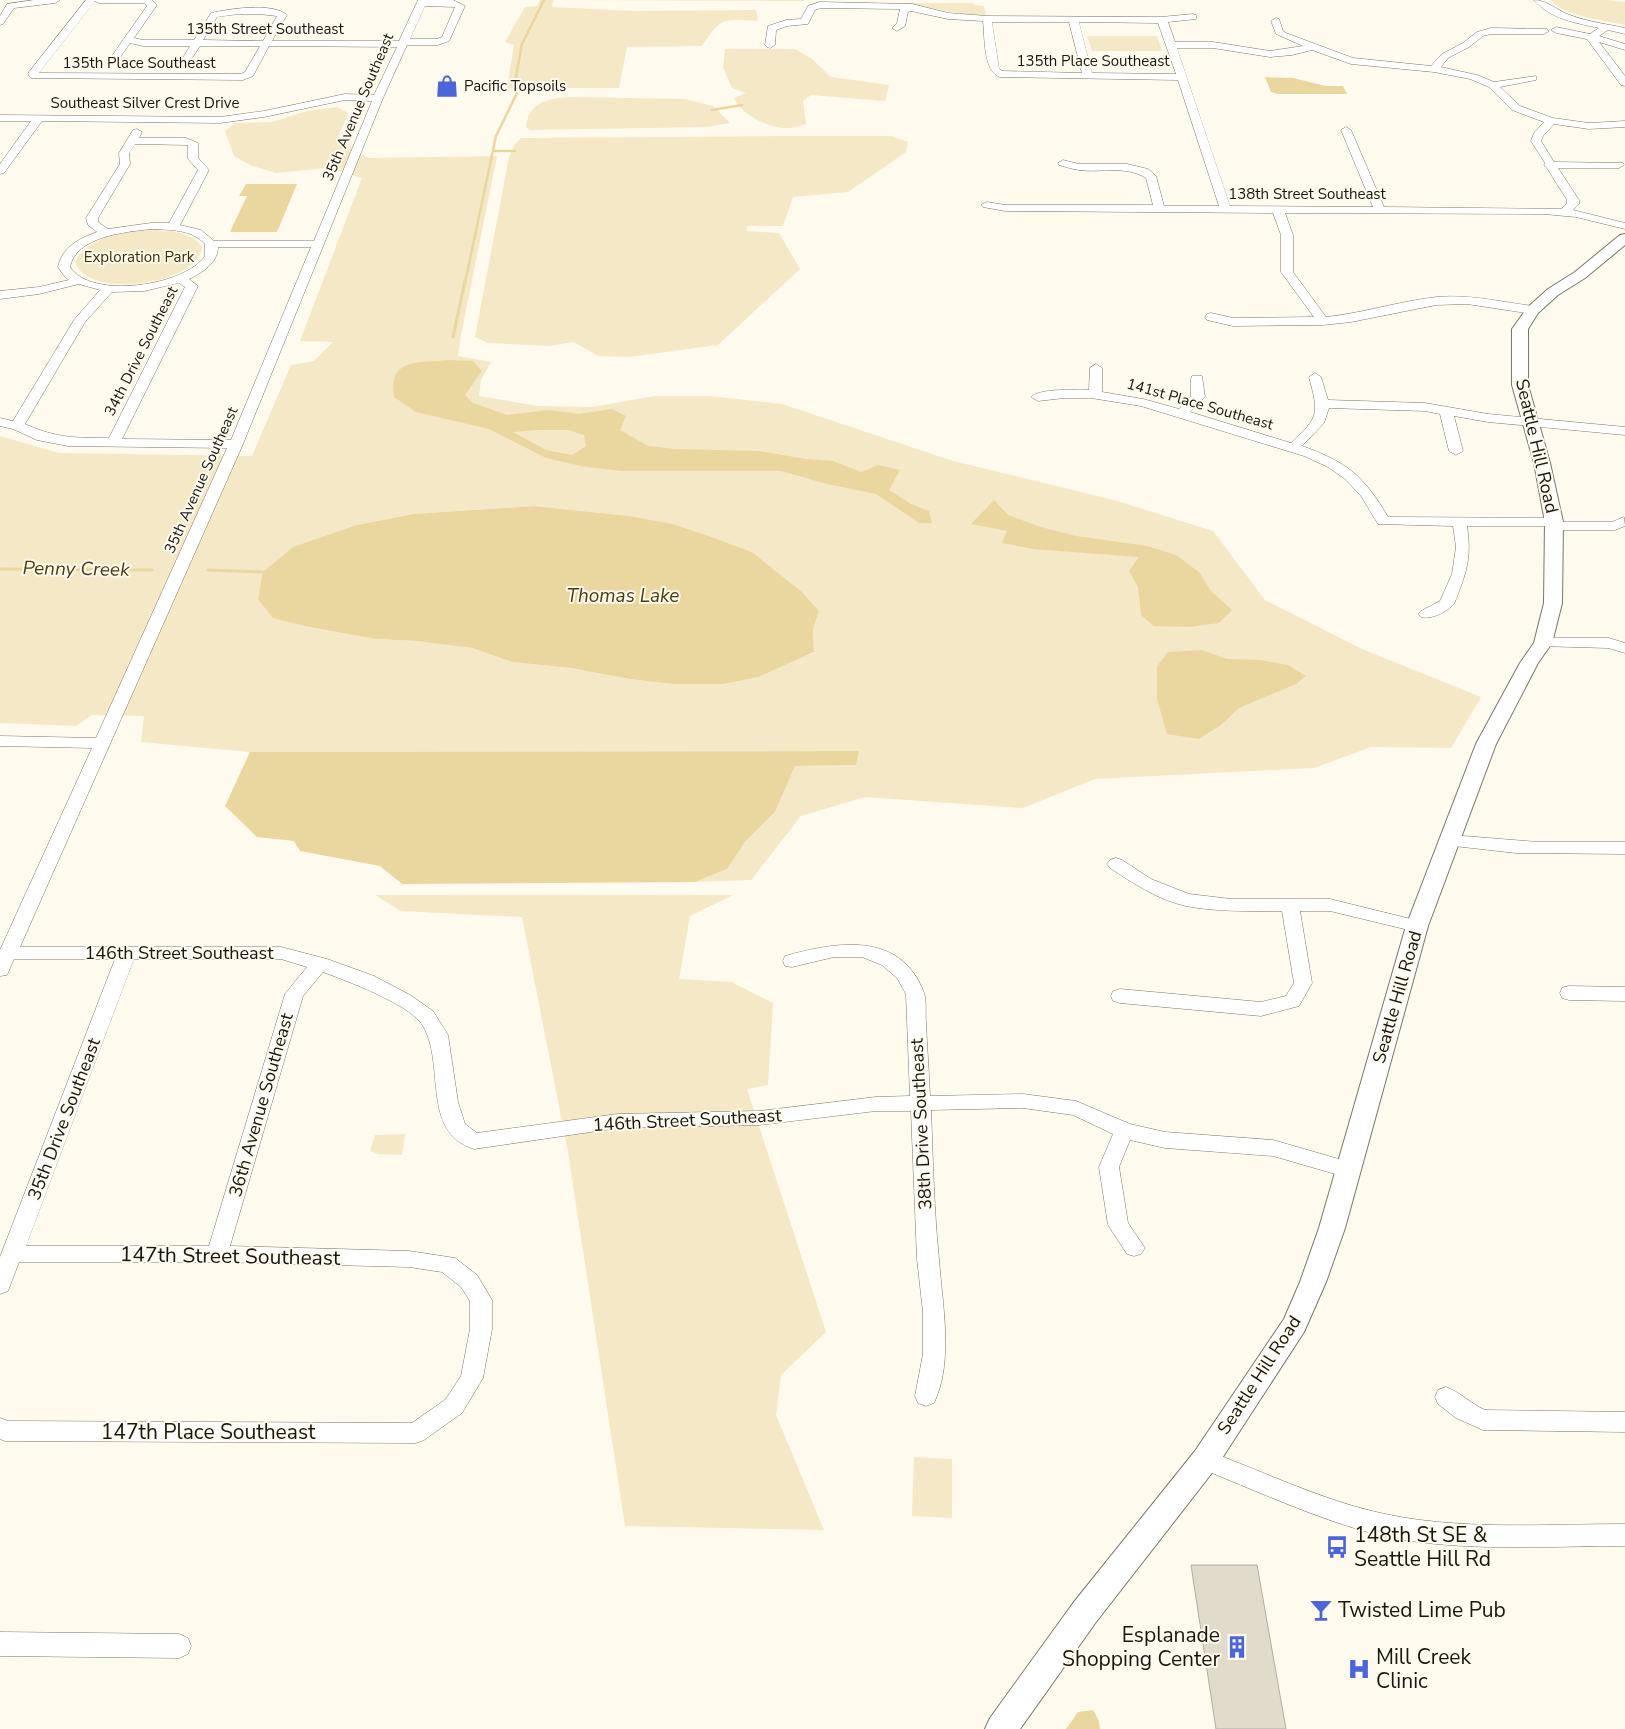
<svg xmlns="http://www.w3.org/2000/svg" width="1625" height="1729" font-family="'Nunito Sans',sans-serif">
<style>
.green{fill:#f5e8c7;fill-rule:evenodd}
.water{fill:#ead69f;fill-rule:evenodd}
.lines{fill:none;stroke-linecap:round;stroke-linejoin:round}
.stream-far1{stroke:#ead69f;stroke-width:2.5}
.stream{stroke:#ead69f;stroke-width:3}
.building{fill:#e0dbcb;stroke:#b3ad9f}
.minor-casing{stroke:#7b7668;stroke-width:1}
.major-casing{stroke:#7b7668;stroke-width:2}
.minor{fill:#fff;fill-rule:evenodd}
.major{fill:#fff;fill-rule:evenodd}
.labels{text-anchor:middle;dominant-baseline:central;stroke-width:4;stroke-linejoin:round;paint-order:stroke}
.far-street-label{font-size:15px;fill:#181611;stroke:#fffaee}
.far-poi-label{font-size:15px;fill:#181611;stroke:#fffaee;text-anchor:start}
.far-park-label{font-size:15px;fill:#3d2f02;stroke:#fffaee}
.street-label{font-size:18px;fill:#181611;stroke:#fffaee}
.water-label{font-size:19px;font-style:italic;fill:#493a0f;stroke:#fffaee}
.near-street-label{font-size:21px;fill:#181611;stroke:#fffaee}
.near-poi-label{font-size:21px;fill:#181611;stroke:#fffaee;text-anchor:start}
</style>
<rect width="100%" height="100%" fill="#fffaee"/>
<path class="green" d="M540 0H804V1L553 0 552 7 634 11 756 10 758 21C723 20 723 15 702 46L627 47 619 88H507L514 45 505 42 525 7 537 6Z
M1551 0H1607L1625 2V25C1604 20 1565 17 1551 0Z
M897 3H973L974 5 984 6 986 15C955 15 927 6 897 3Z
M1087 36H1157L1162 51H1092Z
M725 49H795L812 59 831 77 889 85 885 101 811 95 803 101 806 124C801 125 796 127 791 128 772 130 742 116 734 98L746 93 732 88 723 67Z
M573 97 685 99 713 106 730 123 707 127 530 130 526 127C529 100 551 98 573 97Z
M337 107 348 113 338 138 368 158 497 156 461 335 458 356 491 362 481 380 479 396 538 406 592 407 655 396H709L782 404 953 461 1114 500 1213 531 1265 600 1362 649 1481 697 1451 748 1371 747 1314 768 1095 779 1023 808 865 797 801 816 751 880 695 882 727 869 745 842 775 812 795 766 856 765 859 751 250 752 141 742 144 716 92 715 76 726 0 723V436L59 453 252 456 291 365 314 361 333 342 300 341 362 178 327 168 276 173 252 166 234 156 225 131 235 123 272 122 307 111ZM534 506 630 516 673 524 709 536 752 552 802 592 819 611 813 629 814 653 723 684H674L629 679 571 668 512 662 472 648 417 641 376 639 357 525 413 514Z
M781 136H891L908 142 906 152 848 192 793 197 783 226H747L746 231 779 233 800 269 718 345 628 357 598 356 574 342 549 346 488 343 475 337 509 157 515 144 521 138Z
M149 230C168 231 190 230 202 247 198 286 84 300 75 261 90 236 122 233 149 230Z
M375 895H733L690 916 679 979 731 982 773 1003 768 1085 747 1089 826 1332 781 1375 776 1415 824 1530 625 1526 568 1152 522 917 401 911Z
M405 1134 402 1155 379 1154 370 1151 375 1135Z
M914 1457 952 1459V1518L912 1516Z"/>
<path class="water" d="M1265 77 1293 78 1326 86H1343L1347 94H1278L1271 92Z
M246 184H297L277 232H230L247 196H239Z
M449 360 473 361 482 371 465 395 473 403 507 415 547 410 579 414 612 409 626 416 620 430 648 446 674 449 759 451 806 459 833 461 861 472 878 465 900 470 889 490 911 504 929 511 932 523H919L876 494 827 484 781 471H621L581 466 546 458 489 429 416 412 394 397C388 357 420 363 449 360ZM540 430H568L584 435 586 446 572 455 546 450 513 432Z
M994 500 1008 515 1041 527 1076 536 1147 546 1176 555 1199 572 1211 591 1232 610 1219 623 1189 627 1154 626 1141 615 1138 587 1129 571 1139 557 1033 549 1002 543 1007 531 971 524Z
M534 506 630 516 673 524 709 536 752 552 802 592 819 611 813 629 814 652 758 677 723 684H674L629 679 571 668 512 662 472 648 417 641 376 639 305 626 273 618 258 599 263 572 293 547 357 525 413 514Z
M1202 650 1227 659 1260 660 1288 665 1306 676 1296 684 1239 708 1221 725 1199 739 1167 734 1157 699V666L1168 652Z
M859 751 856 765 795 766 775 812 745 842 727 869 695 882 402 884 380 866 300 851 294 841 257 837 225 806 250 752Z
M1093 1710 1099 1721 1100 1729H1066L1078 1712Z"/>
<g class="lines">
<path class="stream-far1" d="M712 110 742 105
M493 151H515
M465 283 496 136 517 93 514 88 522 44 544 0"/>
<path class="stream" d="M453 337 465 281
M0 569 152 570
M208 570 263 572"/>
</g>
<path class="building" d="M1191 1565H1257L1286 1729H1216Z"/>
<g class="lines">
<defs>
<path id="minor" d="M34 0H60L55 3 14 8 3 24 0 25V16L7 4Z
M86 0H152L157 5 134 38 143 40H194L211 13C229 9 272 2 287 15L272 41H399L418 0H453L465 6 449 41 438 45H407L383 98 243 444 20 947H281L327 959 374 976 410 995 433 1011 448 1035 458 1102 465 1124 477 1133 618 1114 759 1111 876 1097 910 1096 906 994 897 978 882 965 862 957H834L792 967 785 966 783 961 785 956C835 942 901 930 924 993 927 1001 925 1014 926 1023 927 1047 929 1071 930 1096L1023 1094 1076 1101 1130 1124 1165 1132 1273 1140 1356 1164 1359 1170 1356 1176 1349 1178 1273 1156 1165 1148 1130 1140 1119 1167 1128 1223 1145 1248 1141 1254 1134 1256 1127 1254 1108 1225 1099 1167 1113 1134 1073 1115 1023 1108 931 1110C933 1160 934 1210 939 1259 942 1302 954 1362 934 1403L926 1406 918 1403 915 1396 923 1354V1312L917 1259 911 1111H876L759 1125 618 1128 474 1149C419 1132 447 1060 421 1023 406 1003 347 981 323 972L303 996 230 1246 409 1251 455 1258 477 1275 492 1300V1329L483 1378 462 1413 424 1440 416 1443 5 1441 0 1439V1418L8 1421 412 1423 446 1399 461 1376 470 1329V1301L461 1287 442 1272 409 1267 217 1262H19L8 1291 0 1294V1257L115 959H14L7 975 0 976V950L92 748 0 746V736L96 738 227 448 68 446 37 440 13 429 0 426V418L13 421 74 320 100 290 79 284 39 294 0 299V291L39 287 69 280 65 277 58 267C62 247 80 238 97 232L88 225 86 218 120 164 119 153 133 130 137 129 142 132 139 138H186L198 143V158L209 170 180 225 201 230 214 241H314L372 101 345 100 264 117 220 123 42 121 4 173 0 174V164L31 121H0V115L220 117 264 111 345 94 374 95 397 47 269 46 253 76 243 80 31 78 28 74 29 72ZM95 1 99 3H144L147 6 109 60 111 62H117L130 43 143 46H190L181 61 186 64 189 63 200 46H260L245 72 241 74 39 73ZM425 6 455 7 442 37 437 39H410ZM239 14H259L277 16 263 41 203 40 217 17ZM135 144 188 145V159L198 170 169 223H151L108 229 98 222V218L130 164 129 153ZM151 229C171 230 191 229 205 244V256C185 286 91 300 70 267 76 236 126 232 151 229ZM218 247H311L231 440 122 439 198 286 189 279C202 273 218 263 218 247ZM179 283 185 287 109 438C75 438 56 438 25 424L85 322 112 292 144 291ZM134 959H281L307 967 285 994 209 1246H26Z
M1534 0C1548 0 1557 11 1570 15 1588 22 1607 24 1625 28V34L1608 30 1599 36 1625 44V50L1599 42 1625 76V86L1621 85 1587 39 1556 33 1551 30 1556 27 1590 34 1599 28C1576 23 1550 19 1534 0Z
M820 2 912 4 948 13 987 16 1161 17 1193 14 1196 15V19L1168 22 1175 42H1213L1270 51 1303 46 1276 34 1271 21 1276 18 1279 19 1283 31 1286 33 1353 58 1431 66 1442 54 1463 43 1477 32 1491 28 1547 29 1549 31 1544 34H1491L1483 36 1469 47 1448 58 1441 67 1477 75 1494 82 1536 76V80L1500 87 1520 106 1553 118 1589 123 1625 121V127L1589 129 1554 124 1543 136 1541 141 1554 162 1623 163 1624 165 1619 168H1558L1579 200V204L1573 210 1625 223V229L1576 217 1544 214 1285 213 1293 235V272L1326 317C1364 313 1400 301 1437 297 1469 294 1501 302 1533 306L1539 310 1533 314 1467 304 1436 305 1351 322 1323 325 1233 326 1207 320 1205 317 1207 314 1211 313 1233 318 1314 317 1281 272V235L1273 213 1005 211 983 207 981 205 987 202 1005 205H1153L1146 178C1125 165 1101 173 1079 170 1072 169 1066 167 1059 165L1058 163 1063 160 1079 164H1127L1148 169 1156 176 1164 206H1219L1178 80 1000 77C983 71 985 38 983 21L948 19 911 11 908 12 905 26 897 31 892 28 897 23 900 9 821 8 815 10 808 24 787 26 776 30 775 45 770 48 767 47 765 45 768 26 786 20 801 19 808 6ZM992 22H1069L1082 73 1002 71 999 68ZM1079 22 1158 23 1176 74 1092 73ZM1177 48H1213L1270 57 1292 55 1312 50 1351 64 1434 72 1470 79 1489 87 1512 110 1544 122 1534 133 1531 141 1545 163 1544 165 1547 168 1567 200V203L1561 209 1384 207 1351 130 1346 127 1341 130 1373 207 1230 206Z
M1096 364 1102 368V392L1143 399 1179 409 1191 396V379L1192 376H1202L1205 397 1190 412 1291 443C1319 417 1319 414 1309 377L1315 373 1321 377 1328 400 1425 403 1488 414 1625 427V435L1488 422 1454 416 1463 451 1456 455 1449 451 1440 414 1425 411 1329 408 1324 423 1302 446C1347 462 1364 476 1388 517L1554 518 1561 522H1612L1624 517 1625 526 1615 530H1554L1547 526H1467C1472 559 1466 574 1454 604 1447 612 1431 620 1421 617L1418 614 1421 611 1440 601 1452 574 1456 547 1453 526 1378 524 1361 496 1345 479 1328 467 1304 456 1141 406 1091 398H1064L1038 401 1031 397C1040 388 1076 390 1089 390L1090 368Z
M1543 638H1609L1625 643V653L1608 648 1538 646 1535 643 1538 640Z
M1451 835 1538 842H1625V854L1516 853 1445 845 1442 841 1445 837Z
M1116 858 1122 860 1151 879 1189 894 1231 899H1330L1423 922 1426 926 1423 930 1417 932 1330 911H1300L1312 983 1299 1006 1261 1016 1120 1003 1113 1001 1111 996 1113 991 1120 989 1261 1002 1286 996 1294 983 1282 911C1250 911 1217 912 1186 906 1158 900 1133 883 1110 868L1107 864 1110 860Z
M1569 986 1625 987V1001L1569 1000 1562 998 1560 993 1562 988Z
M1446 1387C1460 1392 1471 1404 1485 1410L1625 1412V1432L1483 1430 1456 1418 1438 1404 1435 1397 1438 1390Z
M1205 1450C1260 1470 1319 1499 1376 1512 1456 1531 1543 1524 1625 1524V1546C1547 1546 1450 1553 1375 1534 1314 1518 1255 1490 1197 1467L1193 1460 1197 1453Z
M0 1632 179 1634 188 1638 191 1646 188 1654 179 1658 0 1656Z"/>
<path id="major" d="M1625 234V245L1585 278 1558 295 1538 313 1528 329V385L1550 463 1563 522 1562 603 1552 643 1538 663 1496 744 1428 926 1345 1228 1326 1282 1304 1332 1215 1469 1096 1622 1020 1729H985L990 1718 1074 1602 1195 1451 1284 1319 1300 1282 1319 1228 1406 926 1476 744 1520 663 1534 643 1544 603 1545 522 1534 463 1512 385V329L1528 307 1548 289 1575 272 1620 235Z"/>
</defs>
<use href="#minor" class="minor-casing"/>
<use href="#major" class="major-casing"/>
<use href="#minor" class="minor"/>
<use href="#major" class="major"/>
</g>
<defs>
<symbol id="shop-bare" viewBox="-9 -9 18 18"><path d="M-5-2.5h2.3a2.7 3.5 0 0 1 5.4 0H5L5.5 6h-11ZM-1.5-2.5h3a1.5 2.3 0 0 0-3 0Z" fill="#4c66da" stroke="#fffaee" stroke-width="2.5" paint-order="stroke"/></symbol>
<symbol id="bus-bare" viewBox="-9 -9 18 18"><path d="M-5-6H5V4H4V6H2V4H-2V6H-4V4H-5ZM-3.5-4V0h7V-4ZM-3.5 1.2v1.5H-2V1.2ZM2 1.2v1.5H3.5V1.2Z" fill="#4c66da" stroke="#fffaee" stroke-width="2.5" paint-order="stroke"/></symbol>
<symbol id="bar-bare" viewBox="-9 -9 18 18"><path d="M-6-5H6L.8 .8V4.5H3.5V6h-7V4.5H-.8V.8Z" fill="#4c66da" stroke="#fffaee" stroke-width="2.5" paint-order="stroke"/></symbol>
<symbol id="building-bare" viewBox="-9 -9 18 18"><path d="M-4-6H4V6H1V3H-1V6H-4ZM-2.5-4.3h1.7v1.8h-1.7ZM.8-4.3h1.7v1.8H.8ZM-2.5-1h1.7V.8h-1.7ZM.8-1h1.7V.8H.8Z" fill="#4c66da" stroke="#fffaee" stroke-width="2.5" paint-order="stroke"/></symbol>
<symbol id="hospital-bare" viewBox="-9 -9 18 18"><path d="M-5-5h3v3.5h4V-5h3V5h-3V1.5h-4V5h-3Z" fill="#4c66da" stroke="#fffaee" stroke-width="2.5" paint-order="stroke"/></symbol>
</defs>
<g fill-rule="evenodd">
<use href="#shop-bare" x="431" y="70" width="32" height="32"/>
<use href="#bus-bare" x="1321" y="1531" width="32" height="32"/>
<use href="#bar-bare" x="1305" y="1594" width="32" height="32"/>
<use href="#building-bare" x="1221" y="1631" width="32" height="32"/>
<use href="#hospital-bare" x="1343" y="1653" width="32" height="32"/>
</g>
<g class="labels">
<g class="far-street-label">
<text x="265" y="29">135th Street Southeast</text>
<text x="1093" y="61">135th Place Southeast</text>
<text x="139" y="63">135th Place Southeast</text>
<text x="145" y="103">Southeast Silver Crest Drive</text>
<text transform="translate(358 107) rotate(-67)">35th Avenue Southeast</text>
<text x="1307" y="194">138th Street Southeast</text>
<text transform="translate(141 351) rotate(-63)">34th Drive Southeast</text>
<text transform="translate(1200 404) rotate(16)">141st Place Southeast</text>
<text transform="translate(201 480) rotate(-66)">35th Avenue Southeast</text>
</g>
<g class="far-poi-label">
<text x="464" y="86">Pacific Topsoils</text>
</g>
<g class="far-park-label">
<text x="139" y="257">Exploration Park</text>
</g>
<g class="street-label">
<text transform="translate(1537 446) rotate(77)">Seattle Hill Road</text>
<text x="179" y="953">146th Street Southeast</text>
<text transform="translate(1397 997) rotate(-74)">Seattle Hill Road</text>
<text transform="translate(261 1105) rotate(-74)">36th Avenue Southeast</text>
<text transform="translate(64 1119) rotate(-69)">35th Drive Southeast</text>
<text transform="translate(687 1120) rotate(-3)">146th Street Southeast</text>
<text transform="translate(921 1124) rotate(-93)">38th Drive Southeast</text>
<text transform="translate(1259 1375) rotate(-57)">Seattle Hill Road</text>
</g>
<g class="water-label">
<text transform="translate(76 569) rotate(1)">Penny Creek</text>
<text x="623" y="596">Thomas Lake</text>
</g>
<g class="near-street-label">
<text transform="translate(230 1256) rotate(1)">147th Street Southeast</text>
<text x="208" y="1432">147th Place Southeast</text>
</g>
<g class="near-poi-label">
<text x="1354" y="1535">148th St SE &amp;<tspan x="1354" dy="24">Seattle Hill Rd</tspan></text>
<text x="1338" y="1610">Twisted Lime Pub</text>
<text x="1220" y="1635" text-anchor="end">Esplanade<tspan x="1220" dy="24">Shopping Center</tspan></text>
<text x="1376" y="1657">Mill Creek<tspan x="1376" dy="24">Clinic</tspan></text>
</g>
</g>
</svg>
